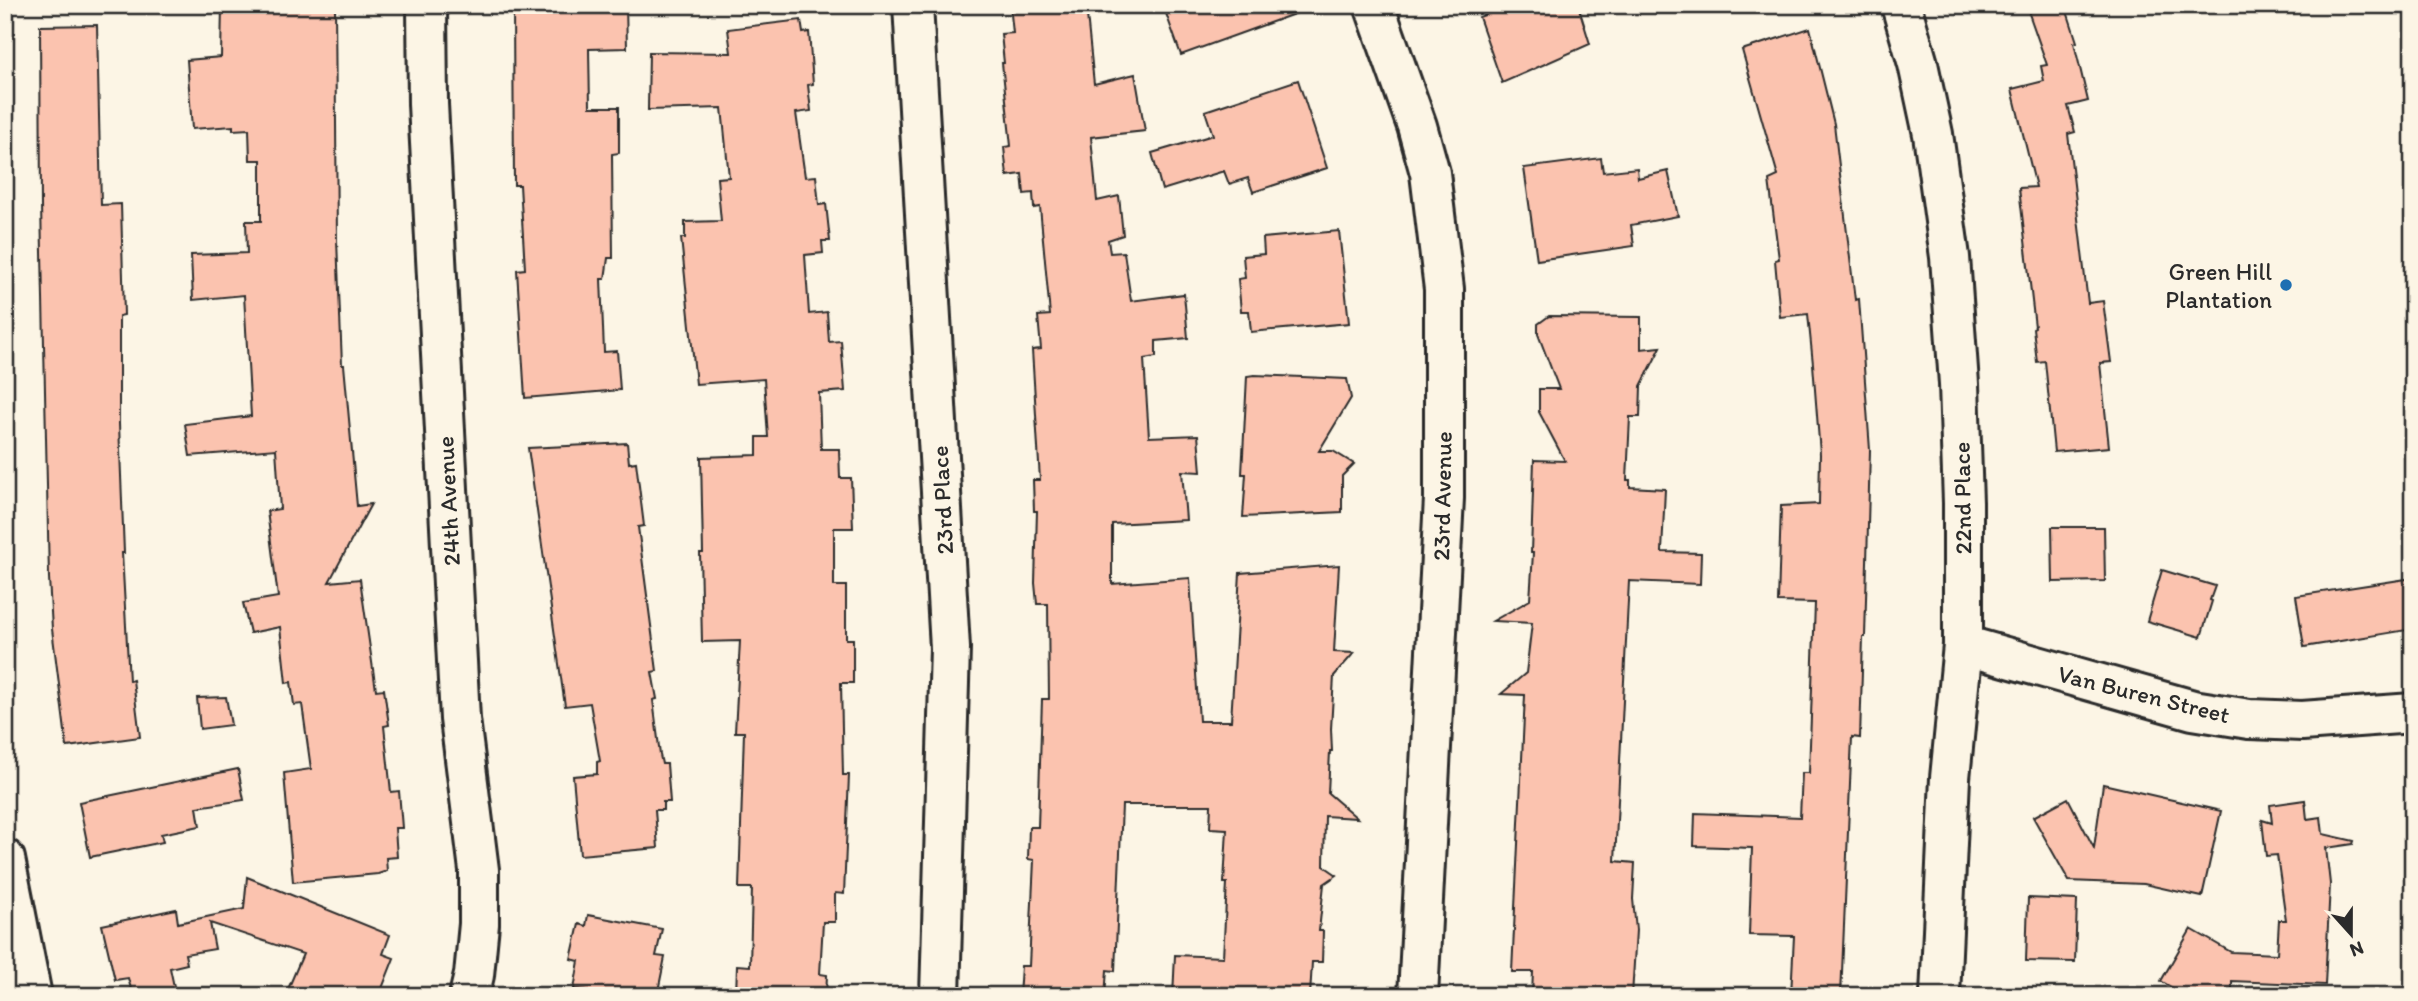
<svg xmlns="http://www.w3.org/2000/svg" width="2418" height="1001" font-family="Itim,sans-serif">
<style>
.building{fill:#fbc3af;stroke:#2b2b2b;stroke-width:2}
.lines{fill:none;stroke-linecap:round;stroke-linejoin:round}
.minor-casing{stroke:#2b2b2b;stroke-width:44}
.minor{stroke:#fcf5e5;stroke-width:38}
.poi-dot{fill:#1f6fb2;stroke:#fcf5e5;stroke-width:2.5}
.labels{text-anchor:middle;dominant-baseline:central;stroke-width:5;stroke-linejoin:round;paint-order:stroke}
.poi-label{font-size:24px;fill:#2b2b2b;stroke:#fcf5e5;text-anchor:end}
.street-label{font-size:24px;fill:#2b2b2b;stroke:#fcf5e5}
</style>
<rect width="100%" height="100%" fill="#fcf5e5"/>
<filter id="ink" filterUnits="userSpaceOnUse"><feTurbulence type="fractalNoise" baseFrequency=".0143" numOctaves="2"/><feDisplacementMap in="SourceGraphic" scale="14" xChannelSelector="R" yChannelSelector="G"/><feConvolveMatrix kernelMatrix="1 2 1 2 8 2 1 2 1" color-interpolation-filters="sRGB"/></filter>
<g filter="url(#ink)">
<path class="building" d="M222 5H335L337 240 342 365H344L357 506 371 504 329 582 360 579 376 690 384 689 389 725 384 726 391 792 399 791 402 828H395L397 857 386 858 387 871 378 874 293 882 284 773 311 769 302 704 294 705 291 682 286 683 280 627 250 633 243 603 278 597 267 511 280 509 276 449 190 456 185 424 251 416 244 295 193 300 191 255 247 253 246 221H261V160H250L249 129 233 130V126L192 129 187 60 221 57Z
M513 5H626L627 48 589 49 590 107H619V153L612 154 613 258H608L605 279H601L604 352 617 351 620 390 525 398 517 270 525 269 520 185H514Z
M1010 5H1086L1094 84 1135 74 1145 131 1091 137 1097 201 1119 196 1123 235 1108 240 1110 253 1124 252 1131 301 1184 294 1188 338 1156 341V357L1144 359 1149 437 1198 435 1201 472 1182 471 1186 520 1112 524V584L1190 578 1199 721H1231L1240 573 1339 565 1334 652 1354 653 1334 676 1331 729 1332 751H1330L1328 793 1357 818 1325 816 1324 866 1337 875 1324 884 1319 931H1323L1322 962H1312L1310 996H1173L1175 955 1223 957 1227 883H1224L1227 829 1210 828 1211 805H1122L1115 971 1107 970 1105 996H1019L1021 966H1029L1034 860 1028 859 1029 827H1038L1042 699H1049L1048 604H1037L1035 583 1037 511H1034L1033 480H1040L1032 350 1041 349 1038 316 1050 315 1040 207 1034 208 1033 193 1024 194 1022 174 1007 176 1004 147 1011 146 1002 63H1004L1001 34 1013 33Z
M1163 5H1307L1308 9 1181 55Z
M1513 5H1578L1590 44 1502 83 1479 17Z
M2026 5H2065L2077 42 2074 43 2088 101 2068 106 2075 132 2068 134 2088 303 2103 301 2111 362 2100 363 2109 447 2054 452 2045 361 2037 362 2033 328 2035 327 2019 188 2036 187 2012 89 2044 81 2041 66 2047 65Z
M801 20 803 33 809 32 813 84 808 85 811 111 796 113 805 177 816 176 819 205 826 204 830 241H822L823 253 805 255 809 314 827 312 829 342 841 341 845 391 819 393 821 449H839L840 478H851L853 528H834V586H846V639H853V683H841L843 775H849L844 894 835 893V922H823L820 974 827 975 826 996H736L737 965 750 966 752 888H739L744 732H735L740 641 702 642 700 553H703L701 457 757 455V437H768L764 379 696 384 681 238H685V222L721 221 717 178 729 177 722 108 648 110 649 52 731 53 728 29Z
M97 25 101 205 121 204 124 315 119 316V424L124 553H122L129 681 133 680 140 737 67 747 52 629 49 578 41 205 40 26Z
M1810 28 1834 124 1855 300 1859 299 1870 450 1865 637H1863L1860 738 1852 737 1841 996H1791L1794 936 1749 935 1752 848 1694 846 1695 813 1800 817 1802 773H1809L1815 603 1778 602 1781 506 1819 504 1820 454 1813 364 1808 314 1780 317 1775 260 1779 259 1769 180 1778 176 1742 50Z
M1298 80 1327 168 1253 192 1248 178 1229 184 1224 171 1162 190 1152 153 1213 135 1205 111Z
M1601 158 1603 172 1637 168 1638 178 1668 171 1678 216 1631 225 1634 246 1537 260 1524 168Z
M1339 231 1349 323 1251 332 1249 311H1241L1238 279 1245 278 1243 256 1264 254 1263 238Z
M1549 316 1641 317V349L1661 347 1641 386 1640 417H1630L1627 480H1630V487L1665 489 1662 552 1701 553 1700 584 1629 581 1615 861 1635 863 1633 899 1636 930 1632 996 1532 994 1533 972H1512L1525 695 1501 694 1526 673 1532 623 1493 621 1530 600 1533 553H1531L1534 460 1565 461 1539 412V389H1559L1538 334V324Z
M1254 375 1347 379 1351 398 1319 451H1333L1354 464 1342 476V512L1243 517 1246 474H1242L1247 376Z
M627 443 629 463 636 462 644 526 638 527 657 671 652 672 657 699 653 700 660 755 662 764H667L670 802H663V810H655L658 848 580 855 573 776 597 774V762L600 761 590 703 565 706 528 448Z
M2052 527H2104L2105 581 2053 582Z
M2162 570 2215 586 2210 600 2212 601 2201 637 2147 621Z
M2413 578V629L2304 647 2296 596Z
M226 697 231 725 200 729 197 698Z
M238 769 244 800 197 807 200 826 161 834 163 842 90 857 79 802Z
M2103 784 2221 811 2202 897 2144 884 2069 881 2033 817 2068 798 2094 848Z
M2305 800 2307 819 2321 817 2323 834 2354 841 2353 844 2326 848 2330 884 2325 985 2232 981V996H2186L2161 981 2191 929 2231 952 2277 954 2279 920H2286L2277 855 2266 856 2262 820 2272 823 2270 805Z
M247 877 390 935 383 954 394 958 379 996H285L303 954 210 923 215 949 185 954 187 964 170 968 176 996H133L128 978 115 980 102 925 176 909 178 923 244 909Z
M2028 898 2077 900 2075 962 2026 961Z
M588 915 662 929 656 956 665 957 657 996H584L585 990 574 989 579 961 571 959 579 924 586 926Z"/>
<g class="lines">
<defs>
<path id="minor" d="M427 5 428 104 460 719 479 870V924L474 975 469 996
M913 5 950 648 940 996
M1374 5 1417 126 1430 173 1444 289V498L1418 996
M1901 5 1918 64 1933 134 1950 257 1959 384 1963 503V645L1950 778 1940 996
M1963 645 2193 710 2249 719 2302 721 2413 713
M5 859 32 996"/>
</defs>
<use href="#minor" class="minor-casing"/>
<use href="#minor" class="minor"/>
</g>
</g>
<circle class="poi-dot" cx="2286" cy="285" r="7"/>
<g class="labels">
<g class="poi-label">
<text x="2272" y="271">Green Hill<tspan x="2272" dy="28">Plantation</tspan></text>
</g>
<g class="street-label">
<text transform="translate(1442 496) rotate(-89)">23rd Avenue</text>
<text transform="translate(1962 498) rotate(-91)">22nd Place</text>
<text transform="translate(942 500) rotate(-93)">23rd Place</text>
<text transform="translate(448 501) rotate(-93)">24th Avenue</text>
<text transform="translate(2144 694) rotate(14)">Van Buren Street</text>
</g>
</g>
<rect width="2418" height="1001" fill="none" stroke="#fcf5e5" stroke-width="28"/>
<rect x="14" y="14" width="2390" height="973" fill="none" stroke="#2b2b2b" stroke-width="2.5" filter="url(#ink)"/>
<g transform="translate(2351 934) rotate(159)" stroke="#fcf5e5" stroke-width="5" paint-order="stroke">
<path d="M0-5L12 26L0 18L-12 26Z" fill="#2b2b2b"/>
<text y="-10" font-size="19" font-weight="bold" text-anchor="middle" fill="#2b2b2b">N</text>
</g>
</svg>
